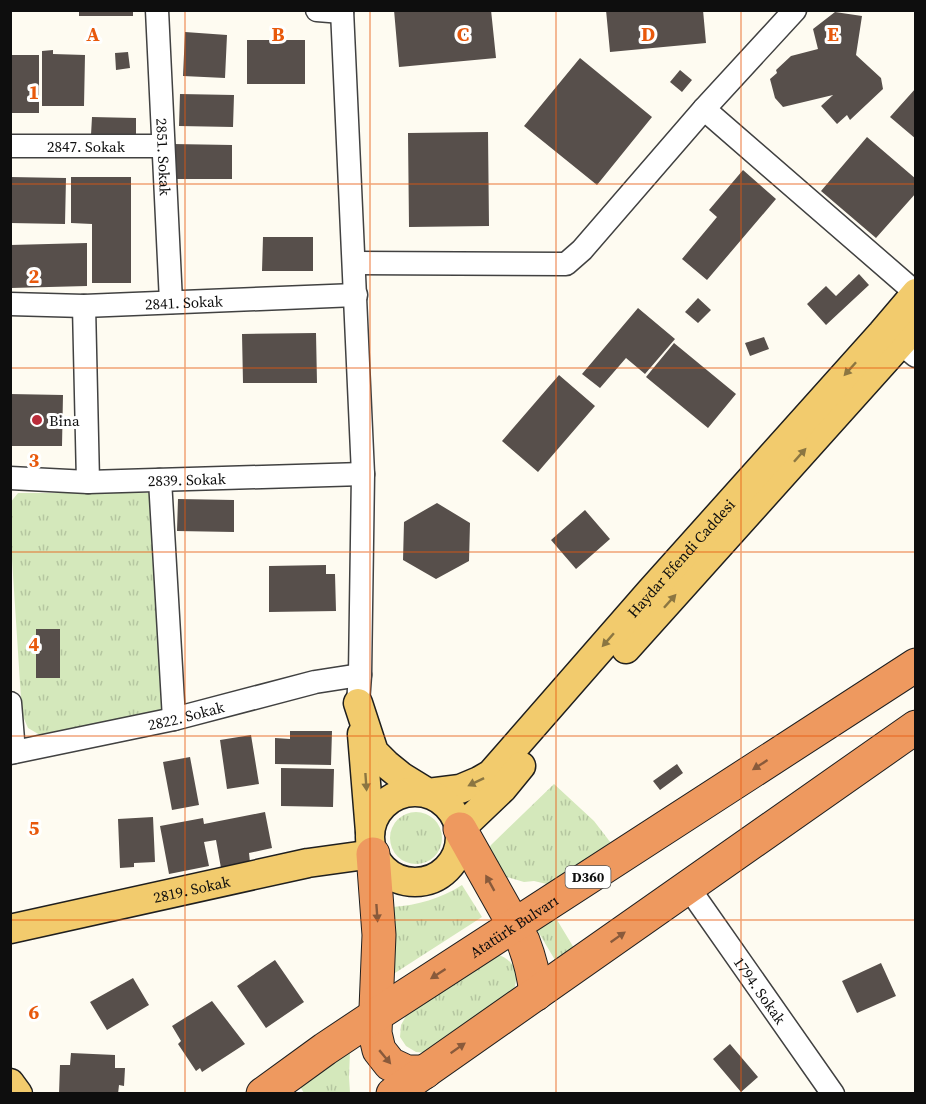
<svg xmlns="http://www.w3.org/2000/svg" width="926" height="1104" font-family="'Source Serif 4',serif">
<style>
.grass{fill:url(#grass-tufts)}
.building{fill:#574f4b}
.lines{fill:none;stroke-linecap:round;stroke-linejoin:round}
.minor-casing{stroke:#414141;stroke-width:25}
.major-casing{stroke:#1f1f1f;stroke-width:31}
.highway-casing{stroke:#1f1f1f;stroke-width:35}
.minor{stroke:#fff;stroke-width:22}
.major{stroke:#f2cb6d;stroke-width:28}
.highway{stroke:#ee995f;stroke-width:33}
.oneway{fill:#8b7642}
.oneway2{fill:#895a3b}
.grid{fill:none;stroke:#e8590c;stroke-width:1.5;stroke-opacity:0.55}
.poi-dot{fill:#b92c3a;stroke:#fff;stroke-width:2}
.labels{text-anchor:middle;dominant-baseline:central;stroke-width:6;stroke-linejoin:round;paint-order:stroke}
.shield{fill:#fff;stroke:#565656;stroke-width:1.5}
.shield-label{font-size:14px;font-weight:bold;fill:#0e0e0e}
.street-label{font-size:15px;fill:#0e0e0e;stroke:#fff}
.poi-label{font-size:15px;fill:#0e0e0e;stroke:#fff;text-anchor:start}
.grid-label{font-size:20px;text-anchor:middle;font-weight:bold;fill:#e8590c;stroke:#fff;stroke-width:6;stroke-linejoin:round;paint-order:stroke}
</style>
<defs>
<pattern id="grass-tufts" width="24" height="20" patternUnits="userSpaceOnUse" patternTransform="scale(1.5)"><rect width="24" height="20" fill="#d4e8bb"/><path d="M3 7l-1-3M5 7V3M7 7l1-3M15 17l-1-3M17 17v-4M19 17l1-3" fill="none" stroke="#b5c6a0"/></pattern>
</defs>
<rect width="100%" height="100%" fill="#fefbf1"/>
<path class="grass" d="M18 493H152L166 712 40 735 28 728 22 714 11 544 10 503Z
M554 784 594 821 614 847 551 885 534 881 524 882 500 875 487 852 491 845Z
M390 838a26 26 0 1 1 52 0a26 26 0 1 1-52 0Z
M462 885 482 917 395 973 393 972V907C418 905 440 899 462 885Z
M554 915 574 948 555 960 536 928Z
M496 954C513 959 520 972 514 989L427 1053 416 1052 406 1046 400 1037 401 1025 406 1016Z
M350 1051 349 1077 350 1093H304L299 1085Z"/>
<path class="building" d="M79 10H133V16H79Z
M394 10H491L496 58 399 67Z
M606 10H703L706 43 610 52Z
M835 12 862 16 856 55 881 78 883 89 850 120 847 115 837 124 821 106 833 95 783 107 775 98 770 79 777 73 776 70 791 56 818 49 813 29Z
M185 32 227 35 225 78 183 76Z
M247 40H305V84H247Z
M53 50V54L85 55 84 106H42V51Z
M128 52 130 68 116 70 115 53Z
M10 55H39V113H10Z
M580 58 652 117 597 185 524 126Z
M680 70 692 80 682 92 670 82Z
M916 88V139L890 117Z
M180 94 234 95 233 127 179 126Z
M92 117 136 118V136L91 135Z
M488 132 489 226 409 227 408 133Z
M867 137 916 179V193L876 238 821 191Z
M173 144 232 145V179H173Z
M743 170 776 199 707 280 682 259 717 217 709 210Z
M10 177 66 178 65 224 10 223Z
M71 177H131V283H92V224L71 223Z
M263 237H313V271H262Z
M87 243V286L11 288 10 245Z
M859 274 869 285 826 325 807 304 826 286 836 296Z
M698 298 711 310 698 323 685 312Z
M638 308 675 339 645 374 626 358 600 388 582 374Z
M316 333 317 383H243L242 334Z
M764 337 769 349 750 356 745 343Z
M674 343 736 394 708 428 646 377Z
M559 375 595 406 538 472 502 441Z
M10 394 63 395 62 446H10Z
M178 499 234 500V532L177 531Z
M437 503 470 523 469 561 436 579 403 560 404 522Z
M585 510 610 539 576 569 551 540Z
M326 565V574H335L336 611 269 612V566Z
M36 629H60V678H36Z
M290 731H332L331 765 275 764V738L290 739Z
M251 735 259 784 227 789 220 740Z
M190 757 199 805 172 810 163 762Z
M677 764 683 773 660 790 653 781Z
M281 768 334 769 333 807 281 806Z
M265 812 272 848 249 853 250 862 221 868 216 840 204 842 209 866 169 874 160 826 203 818 204 824Z
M153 817 155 862 134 863V867L120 868 118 819Z
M275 960 304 1002 266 1028 237 986Z
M881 963 896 996 857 1013 842 981Z
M133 978 149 1005 107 1030 90 1002Z
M212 1001 245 1044 202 1072 200 1068 196 1071 178 1044 181 1041 172 1026Z
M730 1044 758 1077 741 1092 713 1059Z
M71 1053 115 1055V1068H125L124 1086 119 1085 118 1094H59L60 1065H70Z"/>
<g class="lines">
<defs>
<g id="minor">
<path id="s1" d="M157 10 171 302"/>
<path d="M317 10 342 12"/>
<path d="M342 10 363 474 360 675 358 703"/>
<path d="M704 109 916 293"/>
<path id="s2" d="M10 146H163"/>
<path d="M355 263 566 264 582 250 704 109 795 10"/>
<path id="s3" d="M10 304 84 306 356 295"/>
<path d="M84 306 88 482"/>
<path d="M886 335 900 343 916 356"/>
<path id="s4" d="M10 478 88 482 363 474"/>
<path d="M160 480 174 719"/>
<path d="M10 703 14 752"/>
<path id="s5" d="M10 753 174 719 315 682 360 675"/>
<path id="s6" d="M688 887 833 1094"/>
</g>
<g id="major">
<path d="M626 649 916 326"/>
<path id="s7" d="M358 703 374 752 386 764 402 777 428 793 460 789 479 781 491 774 650 592 882 333 916 293"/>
<path d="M362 734 370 832"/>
<circle cx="415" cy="837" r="45"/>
<path d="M460 829 503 788 521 766"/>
<path id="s8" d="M10 929 308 863 373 854"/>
<path d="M10 1083 18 1094"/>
</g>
<g id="highway">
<path d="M460 829 523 941C530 959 534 975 536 994"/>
<path d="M373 854 379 935 375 1033 379 1050 390 1064 407 1072H425"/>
<path id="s9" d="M263 1094 325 1049 376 1015 916 665"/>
<path d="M393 1094 916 727"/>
</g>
</defs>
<use href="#minor" class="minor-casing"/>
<use href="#major" class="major-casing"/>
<use href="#highway" class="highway-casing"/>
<use href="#minor" class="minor"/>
<use href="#major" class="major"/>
<use href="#highway" class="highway"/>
</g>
<defs><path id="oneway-solid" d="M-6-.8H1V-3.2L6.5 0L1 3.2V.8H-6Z" transform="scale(1.5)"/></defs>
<g class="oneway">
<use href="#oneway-solid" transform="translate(850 369) rotate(132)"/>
<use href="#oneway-solid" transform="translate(800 455) rotate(-48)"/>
<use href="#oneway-solid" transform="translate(670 601) rotate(-48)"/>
<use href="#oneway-solid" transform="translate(608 640) rotate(131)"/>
<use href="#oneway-solid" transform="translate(366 782) rotate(86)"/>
<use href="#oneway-solid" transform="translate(476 782) rotate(154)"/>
</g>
<g class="oneway2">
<use href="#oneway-solid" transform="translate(760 765) rotate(147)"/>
<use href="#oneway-solid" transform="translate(490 883) rotate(-119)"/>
<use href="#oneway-solid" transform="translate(377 913) rotate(86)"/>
<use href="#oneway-solid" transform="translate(618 937) rotate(-35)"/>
<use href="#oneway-solid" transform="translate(438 974) rotate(147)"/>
<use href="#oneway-solid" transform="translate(458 1048) rotate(-35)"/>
<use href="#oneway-solid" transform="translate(385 1057) rotate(50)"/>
</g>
<path class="grid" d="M185 10V1094M370 10V1094M556 10V1094M741 10V1094M10 184H916M10 368H916M10 552H916M10 736H916M10 920H916"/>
<circle class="poi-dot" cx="37" cy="420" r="6"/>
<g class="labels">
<rect class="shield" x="565.5" y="866" width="45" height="22" rx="4.5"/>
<g class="shield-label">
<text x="588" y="877">D360</text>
</g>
<g class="street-label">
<text stroke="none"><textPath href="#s2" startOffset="76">2847. Sokak</textPath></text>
<text stroke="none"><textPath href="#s1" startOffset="147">2851. Sokak</textPath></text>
<text stroke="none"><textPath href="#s3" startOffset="174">2841. Sokak</textPath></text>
<text stroke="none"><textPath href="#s4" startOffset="177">2839. Sokak</textPath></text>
<text stroke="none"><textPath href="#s7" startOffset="474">Haydar Efendi Caddesi</textPath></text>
<text stroke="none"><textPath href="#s5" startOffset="180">2822. Sokak</textPath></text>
<text stroke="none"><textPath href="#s8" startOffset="186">2819. Sokak</textPath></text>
<text stroke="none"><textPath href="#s9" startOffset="302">Atatürk Bulvarı</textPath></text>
<text stroke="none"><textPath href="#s6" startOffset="126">1794. Sokak</textPath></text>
</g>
<g class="poi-label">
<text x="49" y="420">Bina</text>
</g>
</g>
<g class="grid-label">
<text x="93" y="41">A</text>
<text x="278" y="41">B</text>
<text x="463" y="41">C</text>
<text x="648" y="41">D</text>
<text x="833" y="41">E</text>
<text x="34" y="99">1</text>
<text x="34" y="283">2</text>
<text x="34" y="467">3</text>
<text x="34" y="651">4</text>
<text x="34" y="835">5</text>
<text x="34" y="1019">6</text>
</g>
<rect width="926" height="1104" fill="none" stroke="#0e0e0e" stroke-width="24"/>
</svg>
